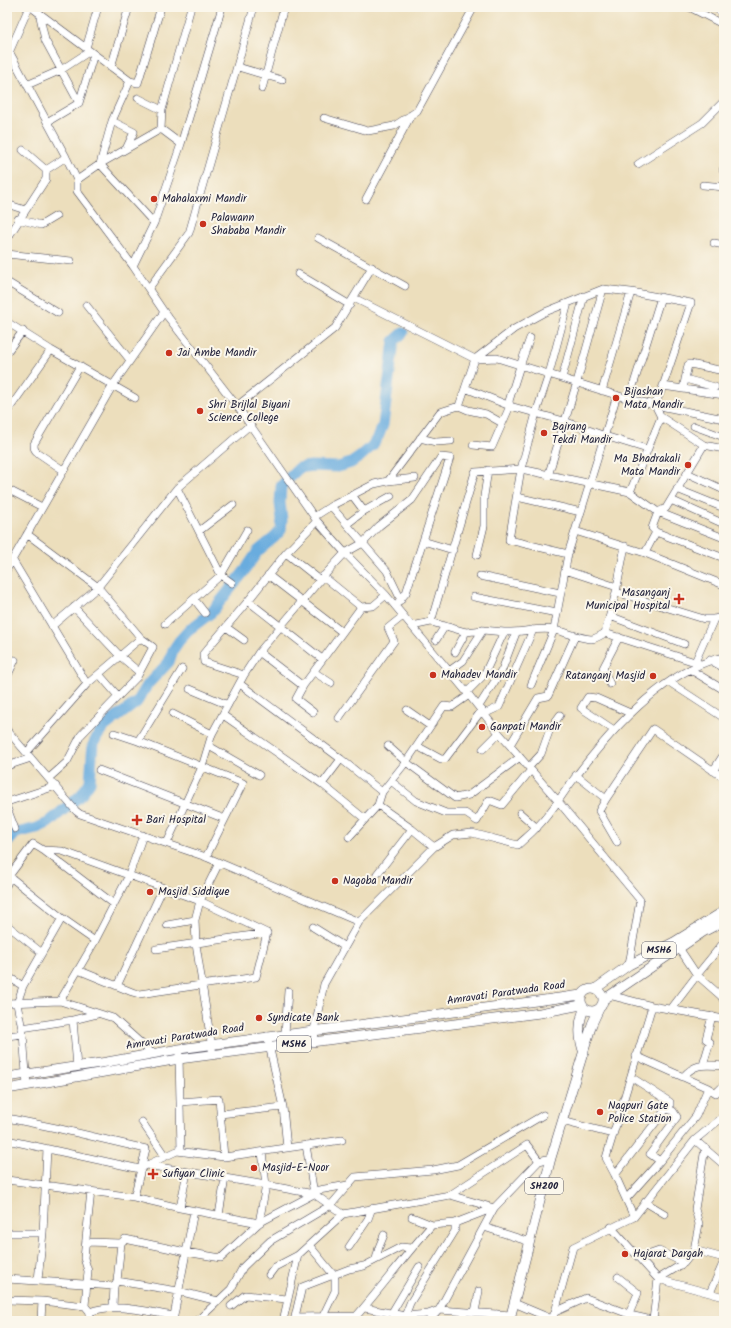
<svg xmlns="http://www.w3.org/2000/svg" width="731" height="1328" font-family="Kalam,sans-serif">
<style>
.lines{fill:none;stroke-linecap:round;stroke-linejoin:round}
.river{stroke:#69acde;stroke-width:11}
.minor-casing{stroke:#403e4e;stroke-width:8}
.major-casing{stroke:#403e4e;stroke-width:10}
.minor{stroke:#fff;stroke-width:7}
.major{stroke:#fff;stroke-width:9}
.poi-dot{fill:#c8321e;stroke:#fbf7ec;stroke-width:1.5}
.labels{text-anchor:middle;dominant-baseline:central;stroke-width:4;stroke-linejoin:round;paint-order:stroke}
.shield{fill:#fbf7ec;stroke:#636270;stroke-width:1}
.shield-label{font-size:10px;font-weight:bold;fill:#22223b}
.poi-label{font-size:11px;fill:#22223b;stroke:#fbf7ec;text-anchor:start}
.street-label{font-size:11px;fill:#22223b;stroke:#fbf7ec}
</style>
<rect width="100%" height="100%" fill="#fbf7ec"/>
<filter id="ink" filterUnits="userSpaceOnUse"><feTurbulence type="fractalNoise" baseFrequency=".025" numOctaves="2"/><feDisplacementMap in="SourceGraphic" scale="8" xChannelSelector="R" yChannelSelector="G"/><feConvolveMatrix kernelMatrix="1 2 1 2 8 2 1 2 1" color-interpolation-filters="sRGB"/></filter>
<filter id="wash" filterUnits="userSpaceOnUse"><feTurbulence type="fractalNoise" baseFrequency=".012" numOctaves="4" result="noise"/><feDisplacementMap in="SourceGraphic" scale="16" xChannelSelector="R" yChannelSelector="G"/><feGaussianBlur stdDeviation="0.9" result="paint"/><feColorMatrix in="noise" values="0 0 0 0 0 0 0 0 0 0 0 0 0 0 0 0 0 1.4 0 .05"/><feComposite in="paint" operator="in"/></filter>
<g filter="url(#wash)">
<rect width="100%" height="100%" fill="#ecdebc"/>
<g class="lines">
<path class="river" d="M7 843 16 833 37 828 48 823 81 795 90 782 92 755 93 745 97 737 104 727 137 702 148 684 169 662 173 650 179 641 190 629 211 613 243 573 258 551 275 537 281 530 282 519 280 503 281 486 299 468 311 466 338 467 351 463 361 456 372 446 379 435 383 425 394 341 403 333"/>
</g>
</g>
<g filter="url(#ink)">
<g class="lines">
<defs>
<path id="minor" d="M31 7 130 81 112 121 100 164 154 223
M689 7 724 25
M712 7 724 13
M39 12 45 40 79 103 47 122
M86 48 98 7
M10 53 66 157 77 180V191L133 266 164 312 237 406 317 521 345 553 386 595 469 695 499 733 558 801 640 900 629 965
M8 55 29 7
M111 67 129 7
M238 67 282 80
M130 81 138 83 161 7
M27 85 61 70 90 51
M262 89 284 7
M138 98 162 110
M79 103 94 54
M324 118 368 131 394 126 417 111 474 7
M112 121 134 132 126 149
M161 129 181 144
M23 150 46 170 66 157
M638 164 702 123 724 101
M723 170H724
M77 180 100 164 161 129 162 110 191 7
M703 185 724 187
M366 199 411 115
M7 204 25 210
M18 219 41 225 56 216
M318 238 405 286
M7 239 46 179V170
M714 243 724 245
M7 254 71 261
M133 266 154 223 181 144 222 7
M298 274 350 305
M7 282 58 313
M149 288 189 233 254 7
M354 298 475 359 497 358 629 399 655 405 724 419
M568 303 549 374 536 413 521 469 509 540 568 554
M86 305 130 360
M7 322 51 350 135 398
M7 352 23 331
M562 378 584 296
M685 379 715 387
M663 386 724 395
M465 388 510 406 564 421 605 436 647 449
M683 389 688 365 690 364 724 371
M602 391 631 292
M629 399 661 297
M237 406 335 328 372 267
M459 406 468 410 486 414 502 423
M7 412 51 350
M694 426 724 437
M420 438 436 442 451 441
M473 445 492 447 510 406 509 401 520 366 530 338
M63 470 38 453C34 450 34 448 34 444L80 366
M687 473 724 490
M548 476 577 382 603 289
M388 481 415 478
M177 488 221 575 232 583
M7 489 42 507
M677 489 724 508
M630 492 658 512 724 538
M352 495 364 511
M517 497 581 512
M671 500 724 524
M331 506 387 571 401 600
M314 517 331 506 374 484 388 481 440 412 459 406 475 359 514 329 545 312 603 289 631 292 691 303 663 386 655 405 661 417 704 445 724 449
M347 524 364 511 391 496
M199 531 233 505
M575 531 645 553 724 585
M656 532 724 558
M27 534 98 587 141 638 153 647 137 677 81 735 67 762 49 778
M423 541 453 550
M286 553 320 580
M645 553 656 532 652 528 658 512 666 508 704 445
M477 555 484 526V496L488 470
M12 559 87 684
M7 569 113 385 164 312
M565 570 617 587
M268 575 342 632
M323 576 361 607
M480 576 560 593
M616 592 704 619H714L724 616
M474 597 557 613
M194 599 205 613
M248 601 322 659
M74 607 120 656 139 672
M610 616 684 644
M431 622 475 472 521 469 630 492 661 417
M165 624 221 575 247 530
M52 626 98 587 177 488 250 425
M412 626 431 622 466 632 483 630 504 632
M226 627 244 640
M605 633 616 592 625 546
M436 640 445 626
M259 652 303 686
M455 652 466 632
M710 660 724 668
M695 662 714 619
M691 670 724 690
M449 671 463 661 483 630
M314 672 331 683
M99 674 118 696
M244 675 204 662 203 654 248 601 286 553 317 521
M7 677 15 660
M669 682 724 718
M240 684 341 759 382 792
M610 684 603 668 619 637
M531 685 554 630 568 554 617 395
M190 689 228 705
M467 692 484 675 504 632C521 633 538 627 554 630 567 632 578 638 591 639 596 639 601 635 605 633L701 664
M479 706 502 670 516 633
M407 710 430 726
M313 712 296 699 303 686 361 607 373 606 386 595
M173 714 212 734
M484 714 499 707 533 630
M223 715 322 784 365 819
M339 718 394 641 388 628 403 616
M7 730 76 811 80 814 206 857 359 922
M614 730 581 708 588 697 596 698 630 713
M114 733 138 741 243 783 206 857
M138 741 182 669
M510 745 538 698 548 696 575 636
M209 746 259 775
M388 746 406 762 455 798 469 795 520 757
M417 746 441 759H445L482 710
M483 749 499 733
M27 752 87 684 141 638
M7 766 31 758
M529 767 541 754 550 729 560 715
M99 770 225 819
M713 771 724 754
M576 775 606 799 599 811 617 842
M391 781 416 801 446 813H465L477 821 489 800 502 805 531 770
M322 784 341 759
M606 799 653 729 724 778
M7 802 56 786
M378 805 412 829 434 847
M7 808 15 829
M520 813 537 828
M349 837 378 805 382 792 406 762 444 706 452 707 469 695
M167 843 202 767 212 734 244 675 259 652 320 580 345 553 363 543 379 526 412 500 441 457 450 458 406 593 395 606
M43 850 62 851 200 901 267 933
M377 874 412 829
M9 876 62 918 95 941
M7 884 9 876 33 844 43 850 114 904
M7 925 42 953
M167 925 195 920
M313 927 345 947
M677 945 697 975 721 996 724 1001
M156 949 266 933
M78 970 132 992 139 994 256 977 267 933
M7 976 23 986
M117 986 163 888
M609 995 652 1006 724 1019
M60 1001 95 941 129 875 143 835
M7 1003 60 1001 113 1018 152 1053
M671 1009 697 975 724 942
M22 1028 73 1020
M285 1034 288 991
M7 1036 23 1034
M267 1036 283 1107 287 1148
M315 1041 314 1030 324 984 359 922 434 847 453 835 472 833 518 845C524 839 531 834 536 828 552 813 563 792 577 775 612 729 666 669 724 657
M179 1055 181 1151
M213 1055 196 944 195 920 200 901 219 863
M636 1056 708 1088 716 1093 724 1085
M703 1065 710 1042 706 1039 712 1016
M77 1067 73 1020 97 1014
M631 1077 670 1102V1110
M683 1077C696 1062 706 1065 724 1066
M27 1086 23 1034 17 1004 23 986 62 918
M180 1102 219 1099 224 1157
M220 1114 283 1107
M7 1118 56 1128 146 1149 134 1197
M562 1121 613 1134
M142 1122 165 1156
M7 1140 140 1169 147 1165 177 1151 224 1157 342 1140
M695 1140 724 1165
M306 1145 314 1194
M147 1165 266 1185 314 1194 343 1214
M615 1175 666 1109 673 1111 677 1117 650 1154 660 1161
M7 1180 134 1197 180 1208 259 1223 266 1185 262 1152
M313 1191 348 1185
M450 1195 527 1145 539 1161
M626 1199 660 1161 696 1116 708 1088
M645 1202 665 1214
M180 1208 187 1172
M219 1215 225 1178
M412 1217 432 1225
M634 1217 615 1175 606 1158 652 1006
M484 1227 530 1242
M611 1227 658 1279 724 1297
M7 1233H43
M86 1242 121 1243 125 1239 186 1252 221 1258 259 1223 314 1194
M309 1245 332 1273 335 1279V1291L323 1316
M349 1247 368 1219 372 1208
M694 1250 724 1258
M639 1258 659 1251 684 1263
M376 1259 379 1247 384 1235
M269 1275 275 1267 298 1255 343 1214 450 1195 494 1208
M618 1277 638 1293 629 1314
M7 1279 114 1286 117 1281 178 1291 218 1301
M38 1280 43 1233 47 1149
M117 1281 121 1243
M710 1293 724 1261
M7 1300 42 1301 85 1306
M514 1303 552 1319
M231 1306 245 1295 287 1299
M113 1307 114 1286
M365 1308 405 1316 428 1314 439 1310 511 1315
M90 1312C113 1302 149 1312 174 1316
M475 1312 479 1291
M555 1312 586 1298 634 1316 656 1321
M391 1314 419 1267
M296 1317 357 1316
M653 1320 658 1279 684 1263 694 1250 699 1224 695 1209 705 1148
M41 1321 42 1301
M89 1321 90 1312 85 1306 88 1271 84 1258 91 1191
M173 1321 194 1211
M197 1321 231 1289 243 1267 270 1241 331 1205 355 1177 433 1170 458 1165 543 1115
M283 1321 298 1255
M294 1321 302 1287 349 1269 364 1266 401 1247 411 1248
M352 1321C380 1290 404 1256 432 1225L455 1223 494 1208
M401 1321 405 1316 410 1303 455 1231V1223
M429 1321 439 1310 494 1208 539 1161 551 1158
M493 1321 497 1314
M551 1321 555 1312 573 1247 634 1217 695 1140 724 1116"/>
<path id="major" d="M581 1000a11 11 0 1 1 22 0a11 11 0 1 1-22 0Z
M595 989 629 965 674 942 724 911
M603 1000 703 932 724 921
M584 1053C578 1037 578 1024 584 1009
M7 1077 107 1062 179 1049 581 995
M7 1089 179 1059 540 1013 581 1005
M511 1321V1315L551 1158 592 1024 599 1009"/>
</defs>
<use href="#minor" class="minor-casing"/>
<use href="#major" class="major-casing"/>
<use href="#minor" class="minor"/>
<use href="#major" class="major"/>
</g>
</g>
<g class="poi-dot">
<circle cx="154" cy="199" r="4"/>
<circle cx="203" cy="224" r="4"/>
<circle cx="169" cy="353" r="4"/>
<circle cx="616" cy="398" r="4"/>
<circle cx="200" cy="411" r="4"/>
<circle cx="544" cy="433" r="4"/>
<circle cx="688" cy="465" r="4"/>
<path d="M677 593h4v4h4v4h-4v4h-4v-4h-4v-4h4z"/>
<circle cx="433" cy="675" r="4"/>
<circle cx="653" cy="676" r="4"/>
<circle cx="482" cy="727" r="4"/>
<path d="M135 814h4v4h4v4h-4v4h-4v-4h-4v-4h4z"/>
<circle cx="335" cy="881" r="4"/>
<circle cx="150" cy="892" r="4"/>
<circle cx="259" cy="1018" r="4"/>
<circle cx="600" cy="1112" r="4"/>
<circle cx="254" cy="1168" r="4"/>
<path d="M151 1168h4v4h4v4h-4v4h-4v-4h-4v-4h4z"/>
<circle cx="625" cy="1254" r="4"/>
</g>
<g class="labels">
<g class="shield">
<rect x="642" y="942" width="34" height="16" rx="3"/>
<rect x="277" y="1036" width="34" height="16" rx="3"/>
<rect x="525" y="1178" width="38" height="16" rx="3"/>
</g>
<g class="shield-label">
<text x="659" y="950">MSH6</text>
<text x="294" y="1044">MSH6</text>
<text x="544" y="1186">SH200</text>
</g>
<g class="poi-label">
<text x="162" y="199">Mahalaxmi Mandir</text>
<text x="211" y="218">Palawann<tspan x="211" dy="13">Shababa Mandir</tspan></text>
<text x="177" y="353">Jai Ambe Mandir</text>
<text x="624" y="392">Bijashan<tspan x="624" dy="13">Mata Mandir</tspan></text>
<text x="208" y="405">Shri Brijlal Biyani<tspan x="208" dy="13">Science College</tspan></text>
<text x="552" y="427">Bajrang<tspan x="552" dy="13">Tekdi Mandir</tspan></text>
<text x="680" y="459" text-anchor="end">Ma Bhadrakali<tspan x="680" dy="13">Mata Mandir</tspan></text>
<text x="670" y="593" text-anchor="end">Masanganj<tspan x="670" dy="13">Municipal Hospital</tspan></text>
<text x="441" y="675">Mahadev Mandir</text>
<text x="645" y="676" text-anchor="end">Ratanganj Masjid</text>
<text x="490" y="727">Ganpati Mandir</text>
<text x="146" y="820">Bari Hospital</text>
<text x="343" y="881">Nagoba Mandir</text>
<text x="158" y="892">Masjid Siddique</text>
<text x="267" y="1018">Syndicate Bank</text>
<text x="608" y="1106">Nagpuri Gate<tspan x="608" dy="13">Police Station</tspan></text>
<text x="262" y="1168">Masjid-E-Noor</text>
<text x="162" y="1174">Sufiyan Clinic</text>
<text x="633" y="1254">Hajarat Dargah</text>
</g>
<g class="street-label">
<text transform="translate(506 993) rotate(-8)">Amravati Paratwada Road</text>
<text transform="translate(185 1037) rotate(-9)">Amravati Paratwada Road</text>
</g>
</g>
<rect width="731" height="1328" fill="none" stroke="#fbf7ec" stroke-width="24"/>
</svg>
